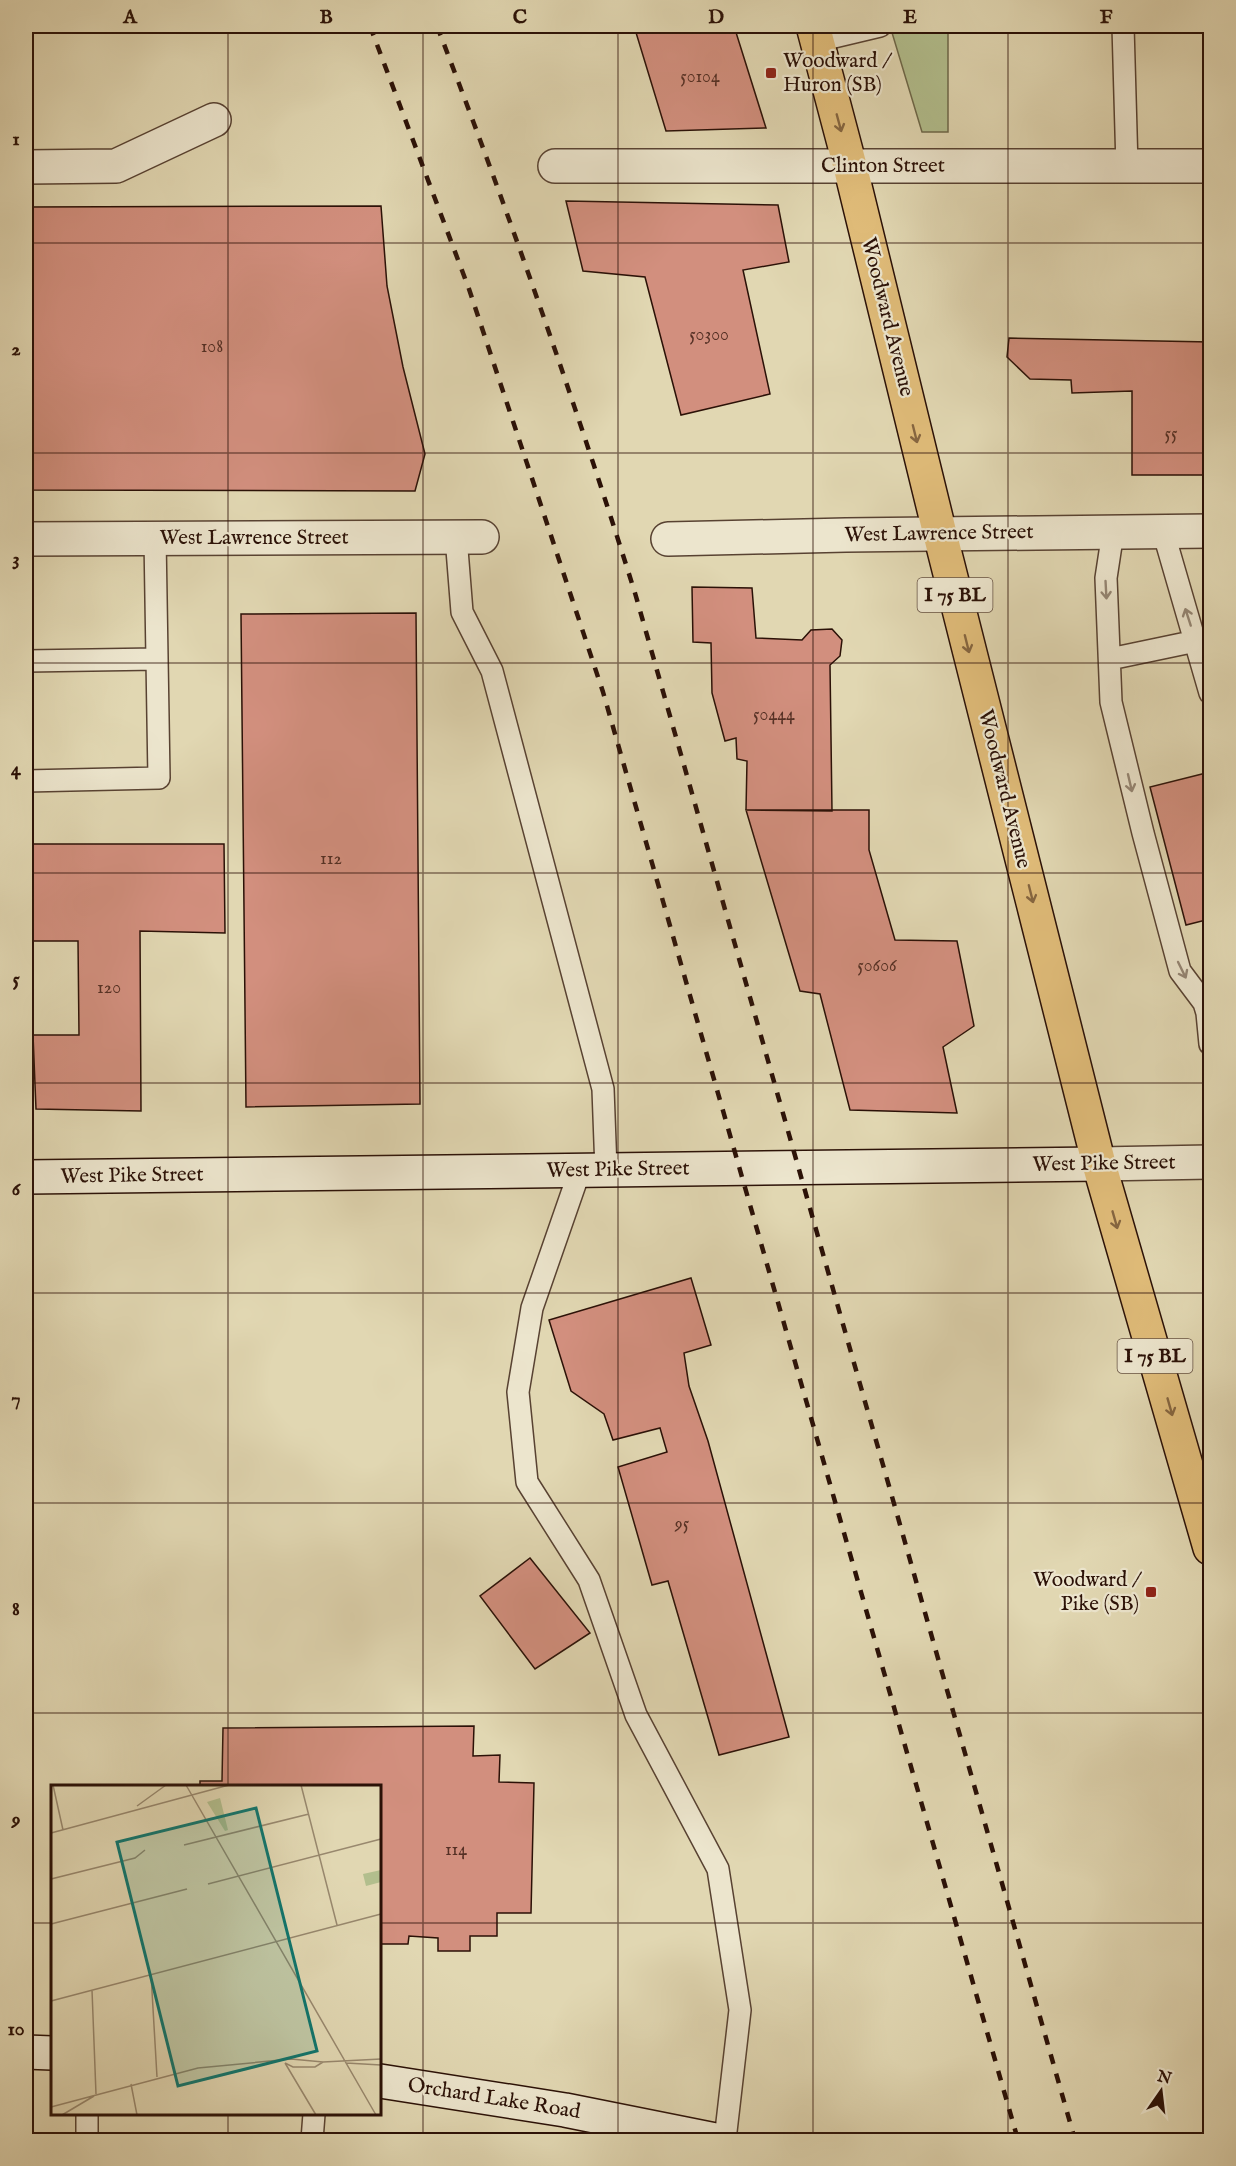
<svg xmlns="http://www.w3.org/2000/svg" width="1236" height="2166" font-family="'IM FELL English',serif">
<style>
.green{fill:#b2be8d;stroke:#6e684a;stroke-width:1.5}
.building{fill:#d28f7e;stroke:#2b1107;stroke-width:1.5}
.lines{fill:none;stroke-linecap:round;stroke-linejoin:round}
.lane-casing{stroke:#584232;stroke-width:24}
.street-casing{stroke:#584232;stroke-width:36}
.secondary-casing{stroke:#2b1107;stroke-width:36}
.primary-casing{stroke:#2b1107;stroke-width:36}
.lane{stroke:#ece5cd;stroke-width:21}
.street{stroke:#ece5cd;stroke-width:33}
.secondary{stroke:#ece5cd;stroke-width:33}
.primary{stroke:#e0bc79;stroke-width:33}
.rail{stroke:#2b1107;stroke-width:4.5;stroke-dasharray:10 10;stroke-linecap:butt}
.oneway{stroke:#866640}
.oneway2{stroke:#958674}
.grid{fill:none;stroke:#2b1107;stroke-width:1.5;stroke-opacity:0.55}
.poi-dot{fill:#8f2418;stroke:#ece5cd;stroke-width:2}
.labels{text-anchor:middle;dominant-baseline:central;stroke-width:4.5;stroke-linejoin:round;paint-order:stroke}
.number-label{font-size:18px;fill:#553025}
.shield{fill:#ece5cd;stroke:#655142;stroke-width:1.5}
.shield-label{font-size:20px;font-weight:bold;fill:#2b1107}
.poi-label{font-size:21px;fill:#2b1107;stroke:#ece5cd;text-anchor:start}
.street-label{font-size:21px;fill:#2b1107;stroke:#ece5cd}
.inset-road{fill:none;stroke:#98886e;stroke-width:1.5}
.view{fill:#0f766e;fill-opacity:0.15;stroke:#0f766e;stroke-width:3}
.inset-edge{fill:none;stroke:#2b1107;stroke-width:3}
.neatline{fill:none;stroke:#2b1107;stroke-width:2}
.grid-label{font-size:20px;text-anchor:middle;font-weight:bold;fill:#2b1107}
</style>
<rect width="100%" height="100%" fill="#e1d7b2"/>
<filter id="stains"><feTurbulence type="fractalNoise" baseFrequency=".00333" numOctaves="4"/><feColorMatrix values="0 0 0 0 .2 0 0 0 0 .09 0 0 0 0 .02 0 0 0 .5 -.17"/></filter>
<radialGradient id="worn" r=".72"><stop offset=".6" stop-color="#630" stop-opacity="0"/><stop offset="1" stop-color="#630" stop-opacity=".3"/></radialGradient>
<path class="green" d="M890 26H948V132H922Z"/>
<path class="building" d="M634 26H734L766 128 666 131Z
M566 201 778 205 789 262 743 270 770 394 681 415 645 277 583 271Z
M381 206 387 286 403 367 425 454 415 491 26 490V207Z
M1009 338 1210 342V475H1132V391L1072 393 1071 380 1030 379 1007 357Z
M692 587 752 588 756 638 802 640 811 630 832 629 842 640 840 656 830 665 832 811 746 810 747 761 737 759 736 738 725 741 712 693 711 643 693 642Z
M416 613 420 1104 246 1107 241 614Z
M1210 772V919L1186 925 1150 787Z
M746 810H869V850L895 940 957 941 974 1026 943 1047 957 1113 850 1110 820 994 800 991Z
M26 844H224L225 933 140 931 141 1111 36 1109 33 1035H79L78 941H26Z
M691 1278 711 1345 684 1353 689 1386 708 1441 789 1737 719 1755 668 1581 652 1585 618 1467 667 1452 660 1428 613 1440 604 1414 571 1391 549 1320Z
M530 1558 590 1633 535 1669 480 1596Z
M474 1726 473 1756 500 1755 499 1782 534 1783 531 1913H497V1936H470V1951H438V1938L409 1936 408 1944H380V1786H200V1781H222L223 1728Z"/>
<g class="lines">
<defs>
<path id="lane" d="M1123 26 1127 167
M817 41 880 26
M1163 531 1210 693
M1113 532 1106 578 1111 702 1143 833 1180 971 1204 1003 1207 1013 1210 1044
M456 537 462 612 492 671 603 1089 606 1170
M1110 659 1196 641
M26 661 157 659
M26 781 159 778 155 538
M580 1170 532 1308 518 1392 527 1482 589 1580 636 1715 718 1869 740 2010 725 2140
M87 2140V2114
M312 2140 314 2114"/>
<path id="street" d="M555 166H1210
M26 167 116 166 214 120
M26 539 482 537
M668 539 846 535 1210 531
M1099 1164 1210 1162"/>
<path id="secondary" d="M26 1177 1099 1164
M26 2052 52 2053
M380 2081 565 2110 715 2140"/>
<path id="primary" d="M813 26 850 166 940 534 1099 1164 1210 1548"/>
</defs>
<use href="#lane" class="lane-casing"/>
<use href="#street" class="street-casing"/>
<use href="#secondary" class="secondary-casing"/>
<use href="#primary" class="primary-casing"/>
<use href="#lane" class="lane"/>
<use href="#street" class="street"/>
<use href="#secondary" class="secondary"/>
<use href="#primary" class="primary"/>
<path class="rail" d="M370 26 469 289 603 692 1018 2140
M437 26C509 213 575 402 635 593L1075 2140"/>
</g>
<defs><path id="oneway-shaft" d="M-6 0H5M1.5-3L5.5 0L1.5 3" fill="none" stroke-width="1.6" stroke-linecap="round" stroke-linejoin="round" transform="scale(1.5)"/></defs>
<g class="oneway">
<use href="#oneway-shaft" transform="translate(839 123) rotate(75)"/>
<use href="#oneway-shaft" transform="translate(915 434) rotate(76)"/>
<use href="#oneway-shaft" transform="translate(967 644) rotate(76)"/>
<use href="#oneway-shaft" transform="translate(1031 894) rotate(76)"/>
<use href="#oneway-shaft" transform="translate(1115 1220) rotate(74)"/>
<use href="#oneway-shaft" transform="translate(1170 1407) rotate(74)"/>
</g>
<g class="oneway2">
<use href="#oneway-shaft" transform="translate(1106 590) rotate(87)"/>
<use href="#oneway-shaft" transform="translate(1188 617) rotate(-108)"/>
<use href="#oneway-shaft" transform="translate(1130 783) rotate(77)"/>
<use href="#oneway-shaft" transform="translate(1182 970) rotate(64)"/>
</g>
<path class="grid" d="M228 26V1786M423 26V2140M618 26V2140M813 26V2140M1008 26V2140M26 243H1210M26 453H1210M26 663H1210M26 873H1210M26 1083H1210M26 1293H1210M26 1503H1210M26 1713H1210M26 1923H52M380 1923H1210M228 2114V2140"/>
<g class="poi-dot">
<rect x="765" y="67" width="12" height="12" rx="3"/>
<rect x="1145" y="1586" width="12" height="12" rx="3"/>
</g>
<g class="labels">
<g class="number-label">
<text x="700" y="77">50104</text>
<text x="709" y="335">50300</text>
<text x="212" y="347">108</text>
<text x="1171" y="434">55</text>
<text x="774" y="715">50444</text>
<text x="331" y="859">112</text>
<text x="877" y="966">50606</text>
<text x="109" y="988">120</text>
<text x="682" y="1524">95</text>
<text x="456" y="1850">114</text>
</g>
<g class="shield">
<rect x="917.5" y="578" width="75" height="34" rx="4.5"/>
<rect x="1117.5" y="1339" width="75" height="34" rx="4.5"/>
</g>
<g class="shield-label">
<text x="955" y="595">I 75 BL</text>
<text x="1155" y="1356">I 75 BL</text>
</g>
<g class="poi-label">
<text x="783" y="61">Woodward /<tspan x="783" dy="24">Huron (SB)</tspan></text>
<text x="1139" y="1580" text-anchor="end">Woodward /<tspan x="1139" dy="24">Pike (SB)</tspan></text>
</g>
<g class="street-label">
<text x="883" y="166">Clinton Street</text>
<text transform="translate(887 317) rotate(76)">Woodward Avenue</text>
<text transform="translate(939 534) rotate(-1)">West Lawrence Street</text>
<text x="254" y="538">West Lawrence Street</text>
<text transform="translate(1004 789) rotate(76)">Woodward Avenue</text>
<text transform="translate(1104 1164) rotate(-1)">West Pike Street</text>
<text transform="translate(618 1170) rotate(-1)">West Pike Street</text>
<text transform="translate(132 1176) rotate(-1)">West Pike Street</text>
<text transform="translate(494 2099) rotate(9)">Orchard Lake Road</text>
</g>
</g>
<g transform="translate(51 1785)">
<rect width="330" height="330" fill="#e1d7b2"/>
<path d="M169 13 177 45 174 46 156 17Z" fill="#b2be8d"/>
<path d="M330 85V97L315 101 312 89Z" fill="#b2be8d"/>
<path class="inset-road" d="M2 0 12 45M135 0 325 330M250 0 286 140M86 21 115 0M0 48 178 0M133 60 258 29M0 94 84 73 94 65M157 99 330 54M0 139 136 104M100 189 106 292M41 205 45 309M0 216 330 129M234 278 265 330M234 278 242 282H264L272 277M295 278 330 280M80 299 86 330M0 322 147 283 240 274 272 277 330 274M11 330 43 311"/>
<path class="view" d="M205 23 266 266 127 301 66 57Z"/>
<rect width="330" height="330" class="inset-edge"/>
</g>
<rect width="1236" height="2166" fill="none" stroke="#e1d7b2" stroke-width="66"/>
<g transform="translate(1161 2091) rotate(14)" stroke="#ece5cd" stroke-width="4.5" paint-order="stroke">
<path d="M0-4.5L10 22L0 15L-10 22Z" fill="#2b1107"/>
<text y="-9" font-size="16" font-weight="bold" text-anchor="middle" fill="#2b1107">N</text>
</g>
<rect x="33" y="33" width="1170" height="2100" class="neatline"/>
<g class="grid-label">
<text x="130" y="23">A</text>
<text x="326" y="23">B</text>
<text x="520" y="23">C</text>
<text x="716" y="23">D</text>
<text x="910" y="23">E</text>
<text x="1106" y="23">F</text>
<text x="16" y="145">1</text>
<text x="16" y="355">2</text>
<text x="16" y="565">3</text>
<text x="16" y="775">4</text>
<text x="16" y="985">5</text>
<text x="16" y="1195">6</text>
<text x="16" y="1405">7</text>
<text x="16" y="1615">8</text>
<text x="16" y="1825">9</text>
<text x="16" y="2035">10</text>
</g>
<rect width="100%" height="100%" filter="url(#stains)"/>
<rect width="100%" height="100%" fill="url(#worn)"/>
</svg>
